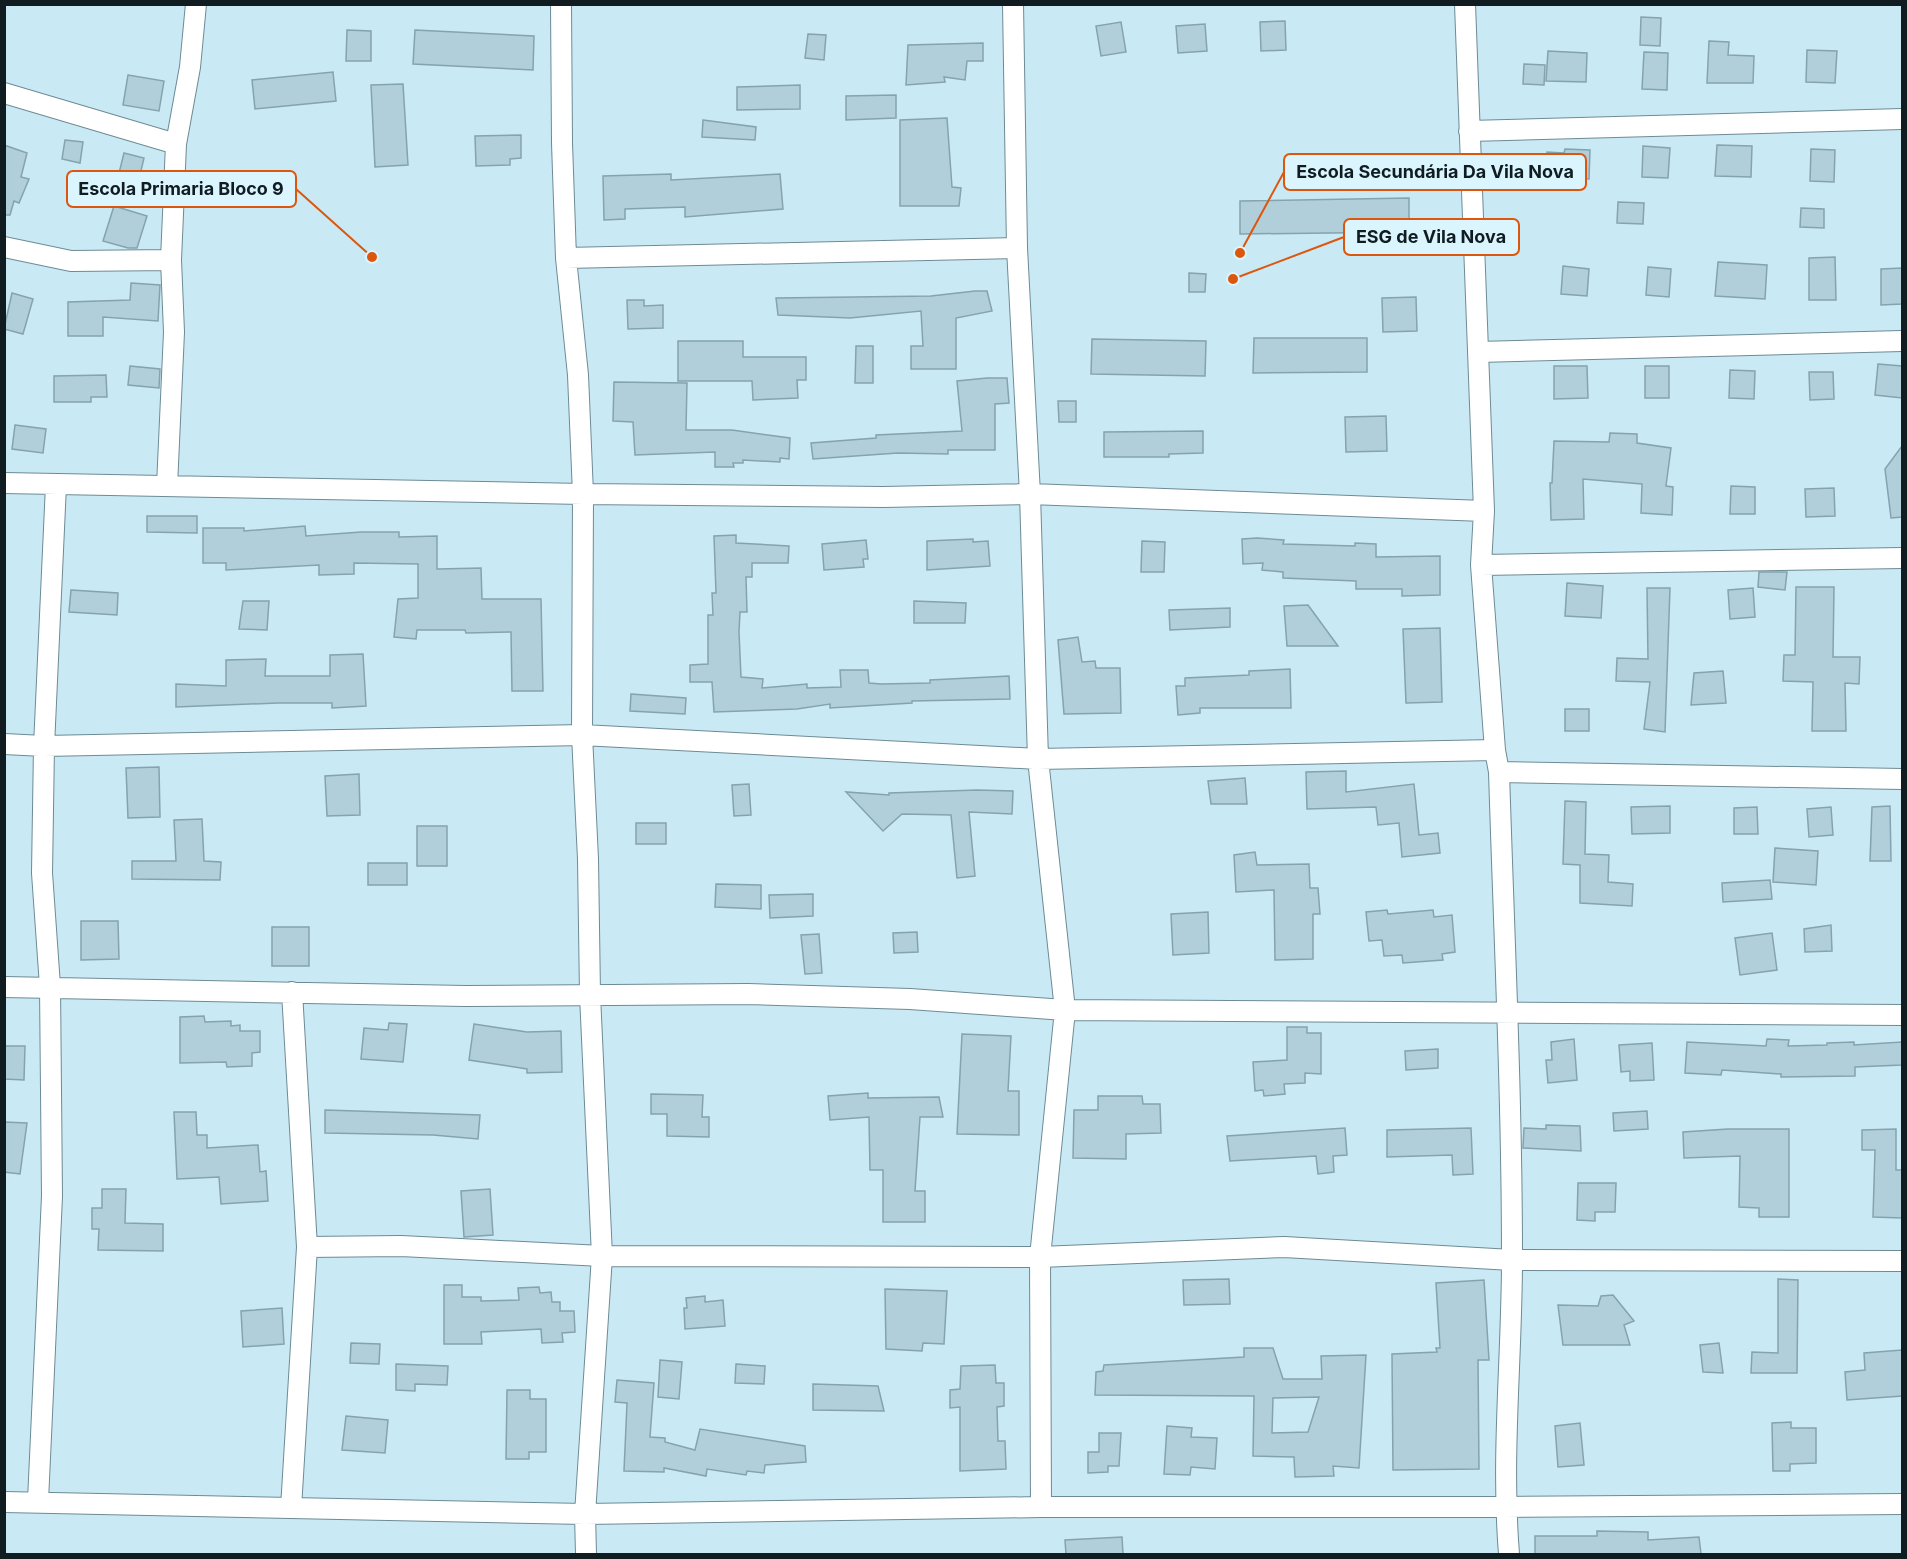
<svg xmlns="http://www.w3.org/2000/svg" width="1907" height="1559" font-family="Inter,sans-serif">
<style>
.building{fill:#b0cfda;stroke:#85a3ad;stroke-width:1.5;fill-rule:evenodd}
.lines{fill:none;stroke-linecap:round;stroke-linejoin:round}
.minor-casing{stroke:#6d8b95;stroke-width:22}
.minor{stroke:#fff;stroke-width:20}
.leader{fill:none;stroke:#dd560d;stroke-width:2}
.callout-dot{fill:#dd560d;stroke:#dbf5fe;stroke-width:2}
.callout{fill:#dbf5fe;stroke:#dd560d;stroke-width:2}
.callout-label{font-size:18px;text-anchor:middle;font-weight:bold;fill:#101c20}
</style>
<rect width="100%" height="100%" fill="#c9e9f4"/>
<path class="building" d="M1641 17 1661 18 1660 46 1640 45Z
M1285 21 1286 50 1261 51 1260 22Z
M1121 22 1126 52 1101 56 1096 26Z
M1205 24 1207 51 1178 53 1176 26Z
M347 30 371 31V61H346Z
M415 30 534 36 533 70 413 64Z
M808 34 826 35 824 60 805 58Z
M1709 41 1729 42 1728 55 1754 56 1753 83H1707Z
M983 43V61H967L965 80 944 77 945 82 906 85 908 45Z
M1807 50 1837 51 1835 83 1806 82Z
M1548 51 1587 53 1586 82 1546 81Z
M1644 52 1668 53 1667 90 1642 89Z
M1524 64 1545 65 1544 85 1523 84Z
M333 72 336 101 255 109 252 80Z
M128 75 164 81 159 111 123 105Z
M403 84 408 165 375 167 371 85Z
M800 85V109L737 110V87Z
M896 95V118L846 120V96Z
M947 118 952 187 961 188 959 206H900V120Z
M703 120 756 127 755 140 702 137Z
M521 135V158L510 159V165L476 166 475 136Z
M65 140 83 142 80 163 62 159Z
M4 145 27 153 21 177 29 179 19 203 14 201 10 215H4Z
M1717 145 1752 146 1751 177 1715 176Z
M1643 146 1670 148 1668 178 1642 177Z
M1565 149 1590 150 1589 179 1566 178V184L1546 183 1547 152 1564 153Z
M1811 149 1835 150 1834 182 1810 181Z
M124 153 144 158 139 179 119 173Z
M671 174V180L780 174 783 209 685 217V207L625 209V219L604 220 603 176Z
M1409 198V232L1240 234V201Z
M1618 202 1644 203 1643 224 1617 223Z
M114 206 147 216 137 248H128L103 241Z
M1801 208 1824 209V228L1800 227Z
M1835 257 1836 300H1809V258Z
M1718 262 1767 265 1765 299 1715 296Z
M1563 266 1589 269 1587 296 1561 294Z
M1648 267 1671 269 1669 297 1646 295Z
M1902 268V304L1881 305V269Z
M1189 273 1206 274 1205 292H1189Z
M131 283 160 285 158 321 103 317V336H68V302L130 300Z
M975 291H987L992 311 956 318V369H911V346H923L921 311 850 318 778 315 776 298 931 296Z
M12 293 33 299 23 334 4 329Z
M1416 297 1417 331 1383 332 1382 298Z
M627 300H644V306L663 305V328L628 329Z
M1254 338H1367V372L1253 373Z
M1092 339 1206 341 1205 376 1091 374Z
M678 341H743V357H806V380H797L798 398 753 400 752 381H678Z
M856 346H873V383H855Z
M1878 364 1902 366V398L1875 395Z
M130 366 160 369 159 388 128 385Z
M1554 366H1587L1588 398 1554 399Z
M1645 366H1669V398H1645Z
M1730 370 1755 371 1754 399 1729 398Z
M1809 372H1833L1834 399 1810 400Z
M106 375 107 397H91V402H54V376Z
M987 378H1007L1009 403 995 404V450H948V454L898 453 813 459 811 443 876 438V435L962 431 957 381Z
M614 382 687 383 686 430H732L790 438 789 459 780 458V462L743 460V463H733L734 467H715V452L635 455 633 422 613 421Z
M1058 401H1076V422H1059Z
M1386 416 1387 451 1346 452 1345 417Z
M15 425 46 429 43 453 12 449Z
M1203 431V453L1169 454V457H1104V432Z
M1610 433 1637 434V443L1671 448 1666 486 1673 487 1672 515 1641 513 1642 484 1583 479 1584 519 1551 520 1550 483H1552L1554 441 1609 442Z
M1902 446V517L1891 518 1885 469Z
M1731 486 1755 487V514H1730Z
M1834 488 1835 516 1806 517 1805 489Z
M147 516H197V533L147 532Z
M305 526 306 536 361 532H399V537L437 536V569L481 568 482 599H541L543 691H512L511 632 466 633 465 630H417L416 639 394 637 398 599 418 598V564L354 563V574L319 575V565L226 570V563H203V528H244V531Z
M736 535V543L789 546 788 563H752V577H746L747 612H740L739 632 741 677 763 679 762 688 807 684V688L841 687 840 670H868L869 683 881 684 930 683V680L1009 676 1010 699 912 701V703L830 708V704L797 709 714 712 712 682H690V665L708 664V615H713L712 593H716L714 536Z
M1257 538 1284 540 1283 544 1355 546V543L1376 544V557L1440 556V595L1402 596V589H1356V581L1283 578V572L1262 570 1263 563 1243 564 1242 539Z
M973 539V542L988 541 990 566 927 570V541Z
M866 540 868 559H863L864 567 824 570 822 544Z
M1142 541 1165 542 1164 572H1141Z
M1759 572H1787L1785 590 1758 587Z
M1567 583 1603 586 1601 618 1565 616Z
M1796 587H1834L1833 657H1860L1859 684 1845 683 1846 731H1812L1813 682 1783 681 1784 655H1795Z
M1647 588H1670L1665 732 1644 729 1650 682 1616 681 1617 658 1648 659Z
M1753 588 1755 617 1730 619 1728 590Z
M71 590 118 593 117 615 69 612Z
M243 601H269L267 630 239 629Z
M914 601 966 603 965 623H914Z
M1308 605 1338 646H1287L1284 606Z
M1230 608V627L1170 630 1169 610Z
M1440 628 1442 702 1406 703 1403 629Z
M1078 637 1082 662 1095 661 1096 668H1120L1121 713 1064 714 1058 640Z
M363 654 366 706 332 708V703H278L176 707V684L226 686V660L266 659 265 676H330V655Z
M1290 669 1291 708H1200V713L1178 715 1176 686H1185V678L1249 675V671Z
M1723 671 1726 703 1691 705 1694 673Z
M631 694 686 698 685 714 630 711Z
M1565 709H1589V731H1565Z
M159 767 160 817 128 818 126 768Z
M1346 771V792L1414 784 1419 835 1438 833 1440 853 1402 857 1399 823 1378 825 1376 807 1307 809 1306 772Z
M359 774 360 815 327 816 325 776Z
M1245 778 1247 804H1211L1208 781Z
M749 784 751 815 734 816 732 785Z
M977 790 1013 791 1012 814 969 812 975 876 957 878 951 815 902 814 883 831 846 792 889 795V793Z
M1565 801 1586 802 1585 854 1609 855 1608 882 1633 884 1632 906 1580 903V865L1563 864Z
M1670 806V833L1632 834 1631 807Z
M1890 806 1891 861H1870L1872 807Z
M1757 807 1758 834H1734V808Z
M1831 807 1833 835 1809 837 1807 809Z
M202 819 204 861 221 862 220 880 132 879V861H176L174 820Z
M636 823H666V844H636Z
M417 826H447V866H417Z
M1775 848 1818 851 1816 885 1773 882Z
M1255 852 1257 865 1309 864 1310 888H1318L1320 914H1313V959L1275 960 1274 890 1236 892 1234 855Z
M368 863H407V885H368Z
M1770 880 1772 899 1723 902 1722 883Z
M716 884 761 885V909L715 907Z
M813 894V916L770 918 769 895Z
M1387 910 1388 914 1433 910 1434 917 1452 915 1455 952 1442 954 1443 960 1403 963 1402 955 1384 956 1382 940 1369 941 1366 912Z
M1208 912 1209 953 1173 955 1171 914Z
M81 921H118L119 959 81 960Z
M1831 925 1832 951 1805 952 1804 929Z
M272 927H309V966H272Z
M917 932 918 952 894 953 893 933Z
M1772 933 1777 970 1740 975 1735 938Z
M819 934 822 973 805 974 801 935Z
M204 1016 205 1022 231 1021V1026L240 1025V1031H260V1052L252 1053V1066L227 1067 226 1062 180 1063V1017Z
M389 1023 407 1024 403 1062 361 1059 364 1028 388 1030Z
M474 1024 527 1032 561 1031 562 1072 527 1073V1069L469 1060Z
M1287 1027H1307V1033H1321V1074L1305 1073V1083L1284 1084 1285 1094 1264 1096 1263 1090 1255 1091 1253 1062 1287 1060Z
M962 1034 1011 1036 1008 1091H1019V1135L957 1134Z
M1574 1039 1577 1080 1548 1083 1546 1060H1552L1551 1042Z
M1767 1039 1789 1040 1788 1046 1827 1045V1043L1854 1042V1045L1902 1042V1065L1855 1067V1076L1781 1077V1074L1722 1070 1721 1075 1685 1073 1687 1042 1766 1046Z
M1652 1043 1654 1080 1630 1081V1071L1621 1072 1619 1045Z
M4 1046H25L24 1080 4 1079Z
M1438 1049V1068L1406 1070 1405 1051Z
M868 1093V1098L939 1097 943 1117H920L915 1191H925V1222H883V1170H870L869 1117 830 1120 828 1096Z
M651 1094 703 1095 702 1117H709V1137L667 1136V1114H651Z
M1098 1096H1142L1143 1104H1160L1161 1133 1126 1134V1159L1073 1158 1074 1110H1098Z
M325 1110 480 1115 478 1139 433 1135 325 1133Z
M1647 1111 1648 1129 1614 1131 1613 1113Z
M174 1112H196L197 1135H207V1148L258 1145 260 1172 266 1171 268 1201 221 1204 219 1177 177 1179Z
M4 1122 27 1123 20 1174 4 1172Z
M1546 1125 1580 1126 1581 1151 1523 1148 1524 1128 1546 1129Z
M1345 1128 1347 1155 1333 1156 1334 1172 1318 1174 1316 1156 1230 1161 1227 1136Z
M1471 1128 1473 1174 1453 1175 1452 1155 1387 1157V1130Z
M1728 1129H1789V1217H1759V1208L1739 1207 1740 1156 1684 1158 1683 1132Z
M1896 1129V1170H1902V1218L1873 1217 1875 1150H1862V1130Z
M1578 1183H1616L1615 1212H1595V1221L1577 1220Z
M102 1189H126L125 1223 163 1224V1251L98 1250 99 1229H92V1208H102Z
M490 1189 493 1235 464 1237 461 1191Z
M1229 1279 1230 1304 1184 1305 1183 1280Z
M1778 1279 1798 1280 1797 1373H1751L1752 1352 1778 1353Z
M1484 1280 1489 1360H1478L1479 1469 1393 1470 1392 1354 1437 1352 1436 1348H1440L1436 1283Z
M444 1285H462V1297H481V1301L519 1300 518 1288 539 1287 540 1293 551 1292 552 1302H560V1311H574L575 1332 562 1333 563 1342 542 1343 541 1329 481 1332 482 1344H444Z
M885 1289 947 1291 944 1344 923 1343 922 1351 886 1349Z
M1613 1295 1634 1321 1624 1325 1630 1345H1563L1558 1305 1598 1306 1601 1296Z
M705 1296V1302L723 1300 725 1326 685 1329 684 1308H687L686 1298Z
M282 1308 284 1344 243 1347 241 1311Z
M351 1343 380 1344 379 1364 350 1363Z
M1719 1343 1723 1373 1703 1372 1700 1345Z
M1244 1348H1273L1283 1379H1322L1321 1356 1366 1355 1359 1468 1333 1466 1334 1476 1295 1477 1294 1457 1253 1456 1254 1396 1095 1395 1096 1372 1103 1371 1104 1365 1244 1357ZM1319 1397 1308 1432 1272 1433 1273 1398Z
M1902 1350V1396L1847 1400 1845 1372 1865 1370 1864 1353Z
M660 1360 682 1362 679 1399 658 1397Z
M396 1364 448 1366 447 1385 415 1384V1391L396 1390Z
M736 1364 765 1366 764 1384 735 1383Z
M995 1365 996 1383H1004V1406L997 1407 998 1441H1005L1006 1469 960 1471V1407L950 1408V1390L960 1389 961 1366Z
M617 1380 654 1383 650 1437 665 1438V1442L695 1450 700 1429 805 1446 806 1462 765 1465 764 1473 747 1471 746 1475 707 1469 706 1476 664 1468V1472L624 1471 627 1403 615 1402Z
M813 1384 878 1386 884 1411 813 1410Z
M507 1390H530V1399H546V1452H529V1459H506Z
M346 1416 388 1420 385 1453 342 1450Z
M1791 1422V1428H1816V1463L1790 1464V1471H1773L1772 1423Z
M1580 1423 1584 1465 1558 1467 1555 1426Z
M1167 1426 1192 1428 1191 1437 1217 1438 1215 1469 1191 1467 1190 1475 1164 1474Z
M1099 1433H1121L1119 1466H1108V1472L1088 1473V1452H1099Z
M1597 1531 1648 1532V1540L1699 1537 1701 1554H1535V1536H1597Z
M1122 1537 1123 1554H1066L1065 1540Z"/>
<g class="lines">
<defs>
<path id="minor" d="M561 4 562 143 566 258 578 375 583 494 582 735 588 859 590 995 602 1256 585 1514 586 1554
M1013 4 1017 248 1030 494 1038 759 1065 1010 1040 1257 1041 1507
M1465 4 1484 511 1481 565 1495 750 1499 772C1504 934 1512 1097 1512 1259 1512 1357 1501 1456 1509 1554
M4 93 176 144
M1469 131 1902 119
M4 247 71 261 171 260
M566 258 1017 248
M1478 352 1902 341
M4 483 583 494 883 497 1030 494 1484 511
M167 486 174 332 171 260 176 144 190 67 196 4
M1481 565 1902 558
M4 744 44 746 582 735 1038 759 1495 750
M1499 772 1902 779
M4 987 465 996 748 994 910 999 1065 1010 1902 1015
M292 992 307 1247
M38 1501 52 1196 50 986 42 873 44 746 56 485
M4 1502 585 1514 1041 1507H1505L1902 1504
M291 1508 307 1247 401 1246 602 1256 1040 1257 1284 1247 1512 1260 1902 1261"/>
</defs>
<use href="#minor" class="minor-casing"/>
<use href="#minor" class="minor"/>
</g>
<path class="leader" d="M1240 253L1284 172M372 257L296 189M1233 279L1344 237"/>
<g class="callout-dot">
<circle cx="1240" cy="253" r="6"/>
<circle cx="372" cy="257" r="6"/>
<circle cx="1233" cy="279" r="6"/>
</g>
<g class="callout">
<rect x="1284" y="154" width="302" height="36" rx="6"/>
<rect x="67" y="171" width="229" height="36" rx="6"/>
<rect x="1344" y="219" width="175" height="36" rx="6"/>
</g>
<g class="callout-label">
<text x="1435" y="178">Escola Secundária Da Vila Nova</text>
<text x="181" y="195">Escola Primaria Bloco 9</text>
<text x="1431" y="243">ESG de Vila Nova</text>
</g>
<rect width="1907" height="1559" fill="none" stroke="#101c20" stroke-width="12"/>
</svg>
